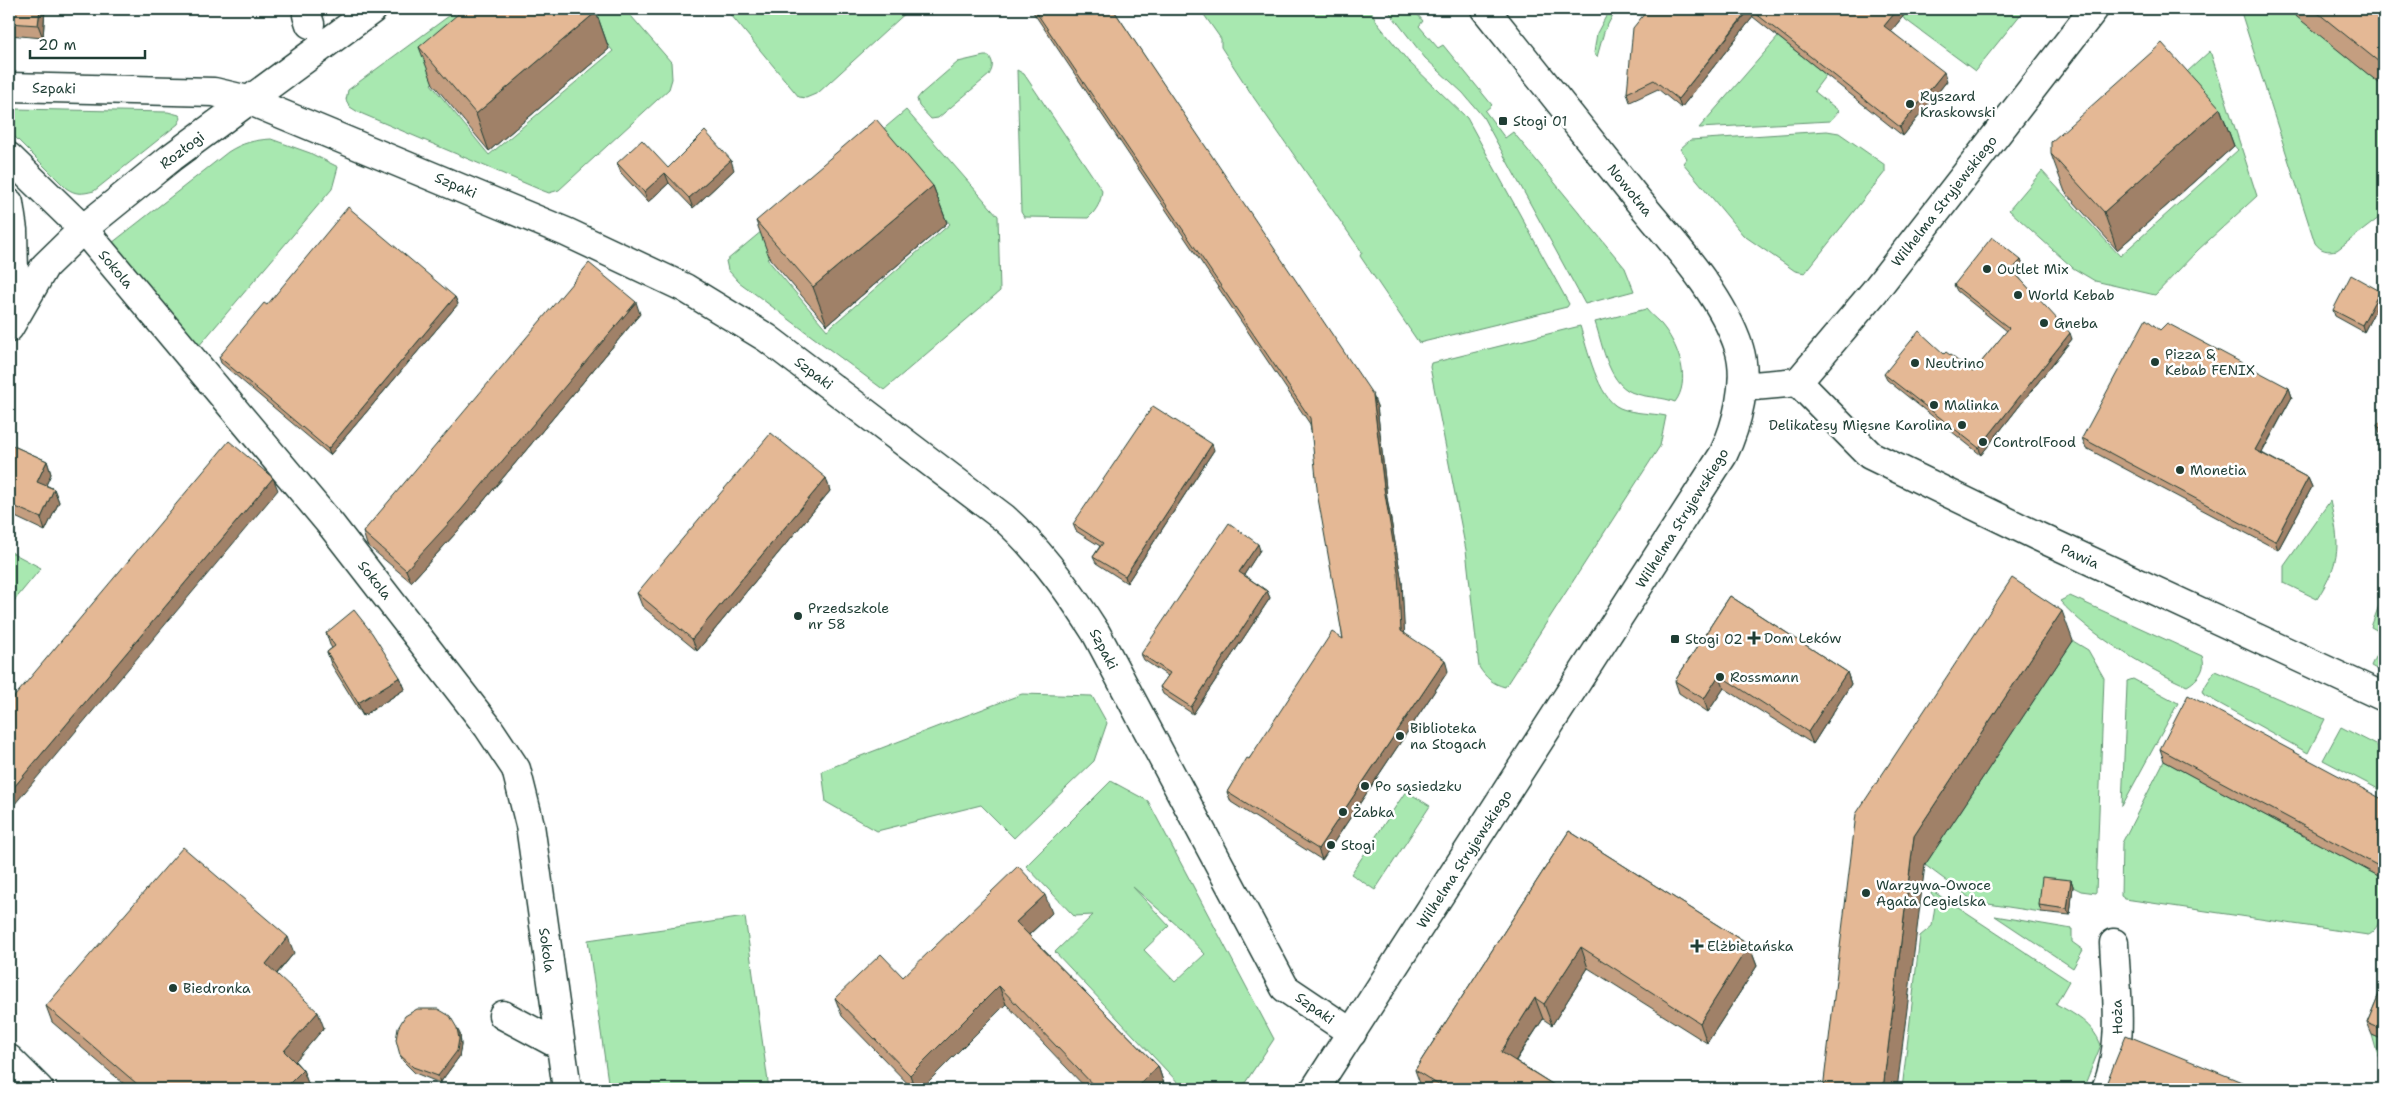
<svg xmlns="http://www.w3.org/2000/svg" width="2393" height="1098" font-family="'Shantell Sans',sans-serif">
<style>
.green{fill:#a8e8b0;stroke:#649272;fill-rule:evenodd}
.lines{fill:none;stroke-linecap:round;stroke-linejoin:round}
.street-casing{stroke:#1f3d34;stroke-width:31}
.secondary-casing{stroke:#1f3d34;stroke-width:31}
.street{stroke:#fff;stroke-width:28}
.secondary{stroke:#fff;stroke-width:28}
.wall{fill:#c49e80;stroke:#1f3d34}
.shaded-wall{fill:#a08168;stroke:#1f3d34}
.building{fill:#e4b895;stroke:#1f3d34}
.poi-dot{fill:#1f3d34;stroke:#fff;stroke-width:2}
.labels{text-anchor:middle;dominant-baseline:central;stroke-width:5;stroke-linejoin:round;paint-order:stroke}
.street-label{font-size:14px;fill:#1f3d34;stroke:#fff}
.poi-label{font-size:14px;fill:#1f3d34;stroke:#fff;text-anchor:start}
</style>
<rect width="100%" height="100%" fill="#fff"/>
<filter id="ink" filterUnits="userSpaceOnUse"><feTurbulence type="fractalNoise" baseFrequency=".02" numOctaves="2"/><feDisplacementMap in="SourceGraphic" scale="10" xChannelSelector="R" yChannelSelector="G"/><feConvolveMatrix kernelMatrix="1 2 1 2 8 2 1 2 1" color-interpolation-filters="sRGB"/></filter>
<g filter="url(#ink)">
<path class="green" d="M577 9H625L671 62 672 79 669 89 559 190 549 193 541 190 358 112 350 107 346 100 348 90 453 13 478 43 431 84 489 155 613 51Z
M726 9H910L818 93 806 98 799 97Z
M1200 9H1370L1378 24 1408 61 1467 118 1569 304 1567 307 1419 343 1360 256 1362 252 1254 98 1221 47V39Z
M1387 9H1413L1423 21 1419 26 1438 48 1443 45 1492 105 1485 111 1505 138 1513 132 1625 268 1634 291 1585 304 1483 117 1463 93 1425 58Z
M1610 9H1616L1604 32 1597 57 1594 53 1597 33Z
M1909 9H2025L1975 71 1902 17Z
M2240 9H2288L2384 87V214L2337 250C2327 252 2321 251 2315 243Z
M1778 37 1826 75 1814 91 1839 111 1830 121 1699 128Z
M2210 51 2257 196 2198 250 2155 295 2095 281 2073 268 2009 210 2042 171 2120 256 2238 150 2177 81Z
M984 56H989C994 63 993 68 989 75L938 118 931 119 919 106 917 99 921 94 958 62Z
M1017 70 1024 74 1102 190C1101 202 1097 210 1088 218L1024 217 1021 212Z
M15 109 168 112 179 115 181 118 178 124 94 191C82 194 76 195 66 188L9 131V111Z
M906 110 998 216 1000 291 884 390 739 282 728 270 726 261 799 200 814 219 767 259 827 330 950 224 889 153 835 170Z
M1827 131 1839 133 1885 165V172L1805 273 1795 271 1743 235 1683 163 1687 158 1680 149 1690 140Z
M271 139 310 153 338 167 332 189 198 347 112 243 228 152C242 143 254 140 271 139Z
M1646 309C1652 317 1660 321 1665 329 1679 348 1691 381 1675 402 1663 397 1650 398 1637 394 1609 388 1603 346 1595 322Z
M1580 326C1587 347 1598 399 1620 408 1634 414 1652 413 1666 416L1660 446 1505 687C1493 684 1486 678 1479 667L1466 550 1430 367 1431 363 1436 362Z
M2330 501C2340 545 2342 559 2317 599L2284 583V566Z
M9 551 41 568 9 607Z
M2384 592V634L2371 627Z
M2070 596 2202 656C2207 668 2198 680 2187 686 2146 668 2090 635 2060 601Z
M2073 641 2088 650 2104 678 2096 893 2081 891 2073 887 2041 912 1975 902 1925 865Z
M2384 654V673L2371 666 2375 657Z
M2215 671 2325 719 2308 753 2204 695 2202 691Z
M2133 679 2178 703 2122 806 2127 685V681Z
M1022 694 1092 696 1107 723 1094 761 1014 838 981 805 877 831 826 802 822 771Z
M2341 727 2384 749V792L2323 760Z
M2164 761 2384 879C2384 897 2386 924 2368 935L2125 899 2121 896 2122 843Z
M1111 781 1148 801 1274 1039 1241 1089H1184L1055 952 1093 915 1074 916 1026 866ZM1133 887 1179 927 1205 954 1175 982 1144 950 1169 926Z
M1406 791 1430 806 1375 890 1351 874Z
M1925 886 2069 981 2056 1004C2075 1014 2093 1024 2101 1045L2083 1089H1902L1920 936 1932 926 1936 899Z
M1995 916 2072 929V942L2083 950 2073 968Z
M745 917 769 1089H609L588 940Z
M2372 1035 2384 1040V1077Z"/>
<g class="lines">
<defs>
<path id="street" d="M308 9 307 15 310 24
M9 87 214 92 248 100 566 232 685 288 767 338 1004 518C1040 550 1070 592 1096 633L1285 988 1352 1033
M9 157 83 229 332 526 488 727 516 769 530 825 567 1089
M9 203 13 230 15 314
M9 328 45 266 83 229 172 157 373 9
M1798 382 1870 455 2037 536 2384 697
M503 1015 561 1046
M9 1059 39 1089
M2106 1089C2125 1044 2116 991 2114 943"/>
<path id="secondary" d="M1742 387 1798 382 1874 292 2094 9
M1315 1089 1723 455C1737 426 1749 380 1739 348 1721 293 1673 243 1637 199 1586 135 1535 72 1485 9"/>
</defs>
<use href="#street" class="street-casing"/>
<use href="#secondary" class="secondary-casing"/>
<use href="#street" class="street"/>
<use href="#secondary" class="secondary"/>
</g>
<path class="wall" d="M9 9H45L43 38 9 35Z
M1031 9H1113L1377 406 1387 498 1402 582 1404 633 1448 671 1322 860 1231 802 1227 792 1249 759 1343 639 1310 424Z
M1650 9H1909L1891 31 1947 81 1903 136 1753 17 1681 108 1658 89 1630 102 1627 93Z
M2287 9H2384V87Z
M596 12 609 49 489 151 433 84 419 47Z
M2220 108 2234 146 2117 250 2065 192 2051 154Z
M617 163 668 168 734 170 693 208 669 183 648 202 621 173Z
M933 186 947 223 827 325 770 259 756 221Z
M2021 260 2023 266 2016 274 2072 339 1981 455 1887 380 1884 374 1944 354 1973 372 2007 331 1957 291 1954 285Z
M2380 291 2382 297 2364 332 2335 316 2333 310Z
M455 297 458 304 330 455 221 363 219 357 267 305Z
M640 314 466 522 411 582 367 545 363 532Z
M2160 330 2289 388 2292 397 2262 453 2308 478 2312 487 2278 550 2086 448 2082 438Z
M2384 418V445L2377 425Z
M9 444 47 461 51 474 46 485 54 489 59 502 45 531 9 514Z
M1214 450 1127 583 1096 563 1093 557 1100 546 1076 531 1073 524Z
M826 478 830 491 697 651 642 606 637 593Z
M1260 550 1244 575 1267 591 1270 598 1193 714 1163 694 1160 687 1168 676 1144 660 1141 654Z
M1730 596 1847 672 1851 684 1813 744 1724 688 1708 712 1679 693 1675 681Z
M326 633 400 677 405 689 363 716 331 664 327 652 332 648 330 645Z
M2160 749 2384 800V879L2164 761Z
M1569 831 1749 945 1757 966 1707 1043 1588 968 1552 1025 1543 1019 1516 1061 1560 1089H1422L1415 1070Z
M2071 880 2073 886 2070 915 2041 912 2039 905Z
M1052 913 1029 935 1158 1066 1164 1084 1159 1089H1087L1006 1004 921 1089H913L842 1016 835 998 903 977Z
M294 953 277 974 324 1028 295 1061 303 1070 309 1086 306 1089H130L52 1022 46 1006Z
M2384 982V1040L2372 1035 2367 1023Z
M460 1034 461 1045 459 1057 440 1083 415 1073 403 1061 400 1055Z"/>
<path class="shaded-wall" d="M40 9H45L43 38 38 25Z
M1750 9 1753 17 1681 108 1678 99Z
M1898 9H1909L1888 35 1884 26Z
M596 12 609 49 489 151 476 114Z
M1944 72 1947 81 1903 136 1900 127Z
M2220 108 2234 146 2117 250 2104 212Z
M731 160 734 170 693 208 689 198Z
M665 173 669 183 648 202 644 192Z
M933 186 947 223 827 325 813 287Z
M2021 260 2023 266 2014 276 2012 270Z
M2380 291 2382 297 2364 332 2362 325Z
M455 297 458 304 330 455 328 449Z
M636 302 640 314 466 522 411 582 406 570Z
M2070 333 2072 339 1981 455 1979 448Z
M2289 388 2292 397 2258 459 2255 450Z
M1373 395 1377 406 1387 498 1402 582 1405 641 1401 631 1384 488Z
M1212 444 1214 450 1127 583 1125 576Z
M47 461 51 474 42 494 37 482Z
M273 478 278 490 9 811V793Z
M826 478 830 491 697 651 692 639Z
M2308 478 2312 487 2278 550 2275 541Z
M54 489 59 502 45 531 41 518Z
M1258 544 1260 550 1242 578 1239 572Z
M1267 591 1270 598 1193 714 1191 707Z
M2062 611 2073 641 1925 865 1897 1089H1883L1914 836Z
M1445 660 1448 671 1322 860 1318 849Z
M1847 672 1851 684 1813 744 1808 732Z
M1719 675 1724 688 1708 712 1704 699Z
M400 677 405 689 363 716 358 703Z
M2071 880 2073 886 2070 915 2067 909Z
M1045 895 1052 913 1023 940 1016 922Z
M288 937 294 953 272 979 266 964Z
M1749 945 1757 966 1707 1043 1700 1023Z
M1581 947 1588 968 1552 1025 1544 1004Z
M999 986 1006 1004 921 1089H915L910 1075Z
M1535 998 1543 1019 1508 1072 1501 1052Z
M318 1012 324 1028 290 1067 284 1051Z
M457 1028 460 1034 461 1045 459 1057 440 1083 438 1076Z
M1158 1066 1164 1084 1159 1089H1136Z
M303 1070 309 1086 306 1089H284Z"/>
<path class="building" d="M9 9H40L38 25 9 23Z
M464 9H593L596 12 476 114 419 47Z
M1034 9H1113L1373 395 1384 488 1398 572 1401 631 1445 660 1318 849 1227 792 1247 758 1249 759 1332 632 1343 639 1318 498 1310 418Z
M1650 9H1749L1678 99 1654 80 1627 93 1633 28 1645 13Z
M1750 9H1898L1884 26 1944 72 1900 127Z
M2313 9H2384V66Z
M2162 43 2220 108 2104 212 2051 154V142Z
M876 119 933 186 813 287 756 221Z
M705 131 731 160 689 198 665 173 644 192 617 163 642 140 668 168Z
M348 207 455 297 328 449 219 357 264 303 267 305Z
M1992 237 2021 260 2012 270 2070 333 1979 448 1884 374 1919 331 1944 354 1946 352 1973 372 2009 328 1954 285Z
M589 263 636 302 461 510 406 570 363 532Z
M2351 275 2380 291 2362 325 2333 310Z
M2146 319 2160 330 2167 323 2289 388 2255 450 2308 478 2275 541 2082 438Z
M1153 406 1212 444 1125 576 1093 557 1103 543 1073 524Z
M2384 418V432L2377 425Z
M771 433 826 478 692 639 637 593Z
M229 441 273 478 9 793V703Z
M9 444 47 461 37 482 54 489 41 518 9 504Z
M1229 523 1258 544 1239 572 1267 591 1191 707 1160 687 1170 673 1141 654Z
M2012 578 2062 611 1914 836 1883 1089H1823L1856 814Z
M1730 596 1847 672 1808 732 1719 675 1704 699 1675 681Z
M354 610 372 633 400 677 358 703 327 652 335 646 326 633Z
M2188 695 2384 800V869L2160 749Z
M1569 831 1749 945 1700 1023 1581 947 1544 1004 1535 998 1501 1052 1560 1089H1445L1415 1070Z
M183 847 288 937 266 964 318 1012 284 1051 303 1070 284 1089H143L46 1006Z
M1018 866 1045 895 1016 922 1158 1066 1136 1089H1095L1096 1088 999 986 910 1075 835 998 881 954 903 977Z
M2042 877 2071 880 2067 909 2039 905Z
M2384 982V1030L2367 1023Z
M417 1009H438L450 1016 457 1028 459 1039 457 1051 438 1076 413 1067 400 1055 396 1040 398 1028 405 1016Z
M2126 1035 2259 1089H2104Z"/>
</g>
<g class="poi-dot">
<circle cx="1910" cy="104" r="5"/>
<rect x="1498" y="116" width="10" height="10" rx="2.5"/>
<circle cx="1987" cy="269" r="5"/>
<circle cx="2018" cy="295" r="5"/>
<circle cx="2044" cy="323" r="5"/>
<circle cx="2155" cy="362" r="5"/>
<circle cx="1915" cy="363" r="5"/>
<circle cx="1934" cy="405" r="5"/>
<circle cx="1962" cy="425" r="5"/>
<circle cx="1983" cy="442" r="5"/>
<circle cx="2180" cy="470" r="5"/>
<circle cx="798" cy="616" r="5"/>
<path d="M1751.5 630.5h5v5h5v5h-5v5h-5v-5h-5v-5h5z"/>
<rect x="1670" y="634" width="10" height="10" rx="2.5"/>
<circle cx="1720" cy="677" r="5"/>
<circle cx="1400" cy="736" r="5"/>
<circle cx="1365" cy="786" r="5"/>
<circle cx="1343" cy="812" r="5"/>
<circle cx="1331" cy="845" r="5"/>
<circle cx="1866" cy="893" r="5"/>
<path d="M1694.5 938.5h5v5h5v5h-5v5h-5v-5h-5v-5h5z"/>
<circle cx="173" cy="988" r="5"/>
</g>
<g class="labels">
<g class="street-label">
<text transform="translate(54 88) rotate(1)">Szpaki</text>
<text transform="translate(182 150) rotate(-37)">Rozłogi</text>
<text transform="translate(456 185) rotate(23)">Szpaki</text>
<text transform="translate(1630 190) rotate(51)">Nowotna</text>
<text transform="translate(1944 201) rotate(-52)">Wilhelma Stryjewskiego</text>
<text transform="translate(116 269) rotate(50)">Sokola</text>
<text transform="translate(814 373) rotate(37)">Szpaki</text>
<text transform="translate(1682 518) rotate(-58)">Wilhelma Stryjewskiego</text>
<text transform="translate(2080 556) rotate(25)">Pawia</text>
<text transform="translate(375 580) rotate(52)">Sokola</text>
<text transform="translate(1104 649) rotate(62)">Szpaki</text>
<text transform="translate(1464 859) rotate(-57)">Wilhelma Stryjewskiego</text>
<text transform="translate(547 950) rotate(82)">Sokola</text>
<text transform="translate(1315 1008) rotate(35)">Szpaki</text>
<text transform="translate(2117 1017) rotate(-92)">Hoża</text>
</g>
<g class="poi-label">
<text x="1920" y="96">Ryszard<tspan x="1920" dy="16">Kraskowski</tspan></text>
<text x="1513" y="121">Stogi 01</text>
<text x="1997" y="269">Outlet Mix</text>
<text x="2028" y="295">World Kebab</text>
<text x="2054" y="323">Gneba</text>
<text x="2165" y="354">Pizza &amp;<tspan x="2165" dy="16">Kebab FENIX</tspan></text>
<text x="1925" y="363">Neutrino</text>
<text x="1944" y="405">Malinka</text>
<text x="1952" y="425" text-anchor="end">Delikatesy Mięsne Karolina</text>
<text x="1993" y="442">ControlFood</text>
<text x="2190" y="470">Monetia</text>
<text x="808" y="608">Przedszkole<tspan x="808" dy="16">nr 58</tspan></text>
<text x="1764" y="638">Dom Leków</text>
<text x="1685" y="639">Stogi 02</text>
<text x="1730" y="677">Rossmann</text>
<text x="1410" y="728">Biblioteka<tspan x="1410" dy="16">na Stogach</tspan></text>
<text x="1375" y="786">Po sąsiedzku</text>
<text x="1353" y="812">Żabka</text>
<text x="1341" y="845">Stogi</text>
<text x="1876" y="885">Warzywa-Owoce<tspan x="1876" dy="16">Agata Cegielska</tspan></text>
<text x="1707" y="946">Elżbietańska</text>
<text x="183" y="988">Biedronka</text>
</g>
</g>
<rect width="2393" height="1098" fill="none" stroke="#fff" stroke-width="30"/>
<rect x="15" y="15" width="2363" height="1068" fill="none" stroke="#1f3d34" stroke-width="2" filter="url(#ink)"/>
<path d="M30 50v8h115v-8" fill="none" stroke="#1f3d34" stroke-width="2.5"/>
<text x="38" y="50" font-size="15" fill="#1f3d34" stroke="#ffffff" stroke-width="4" paint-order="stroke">20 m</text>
</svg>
